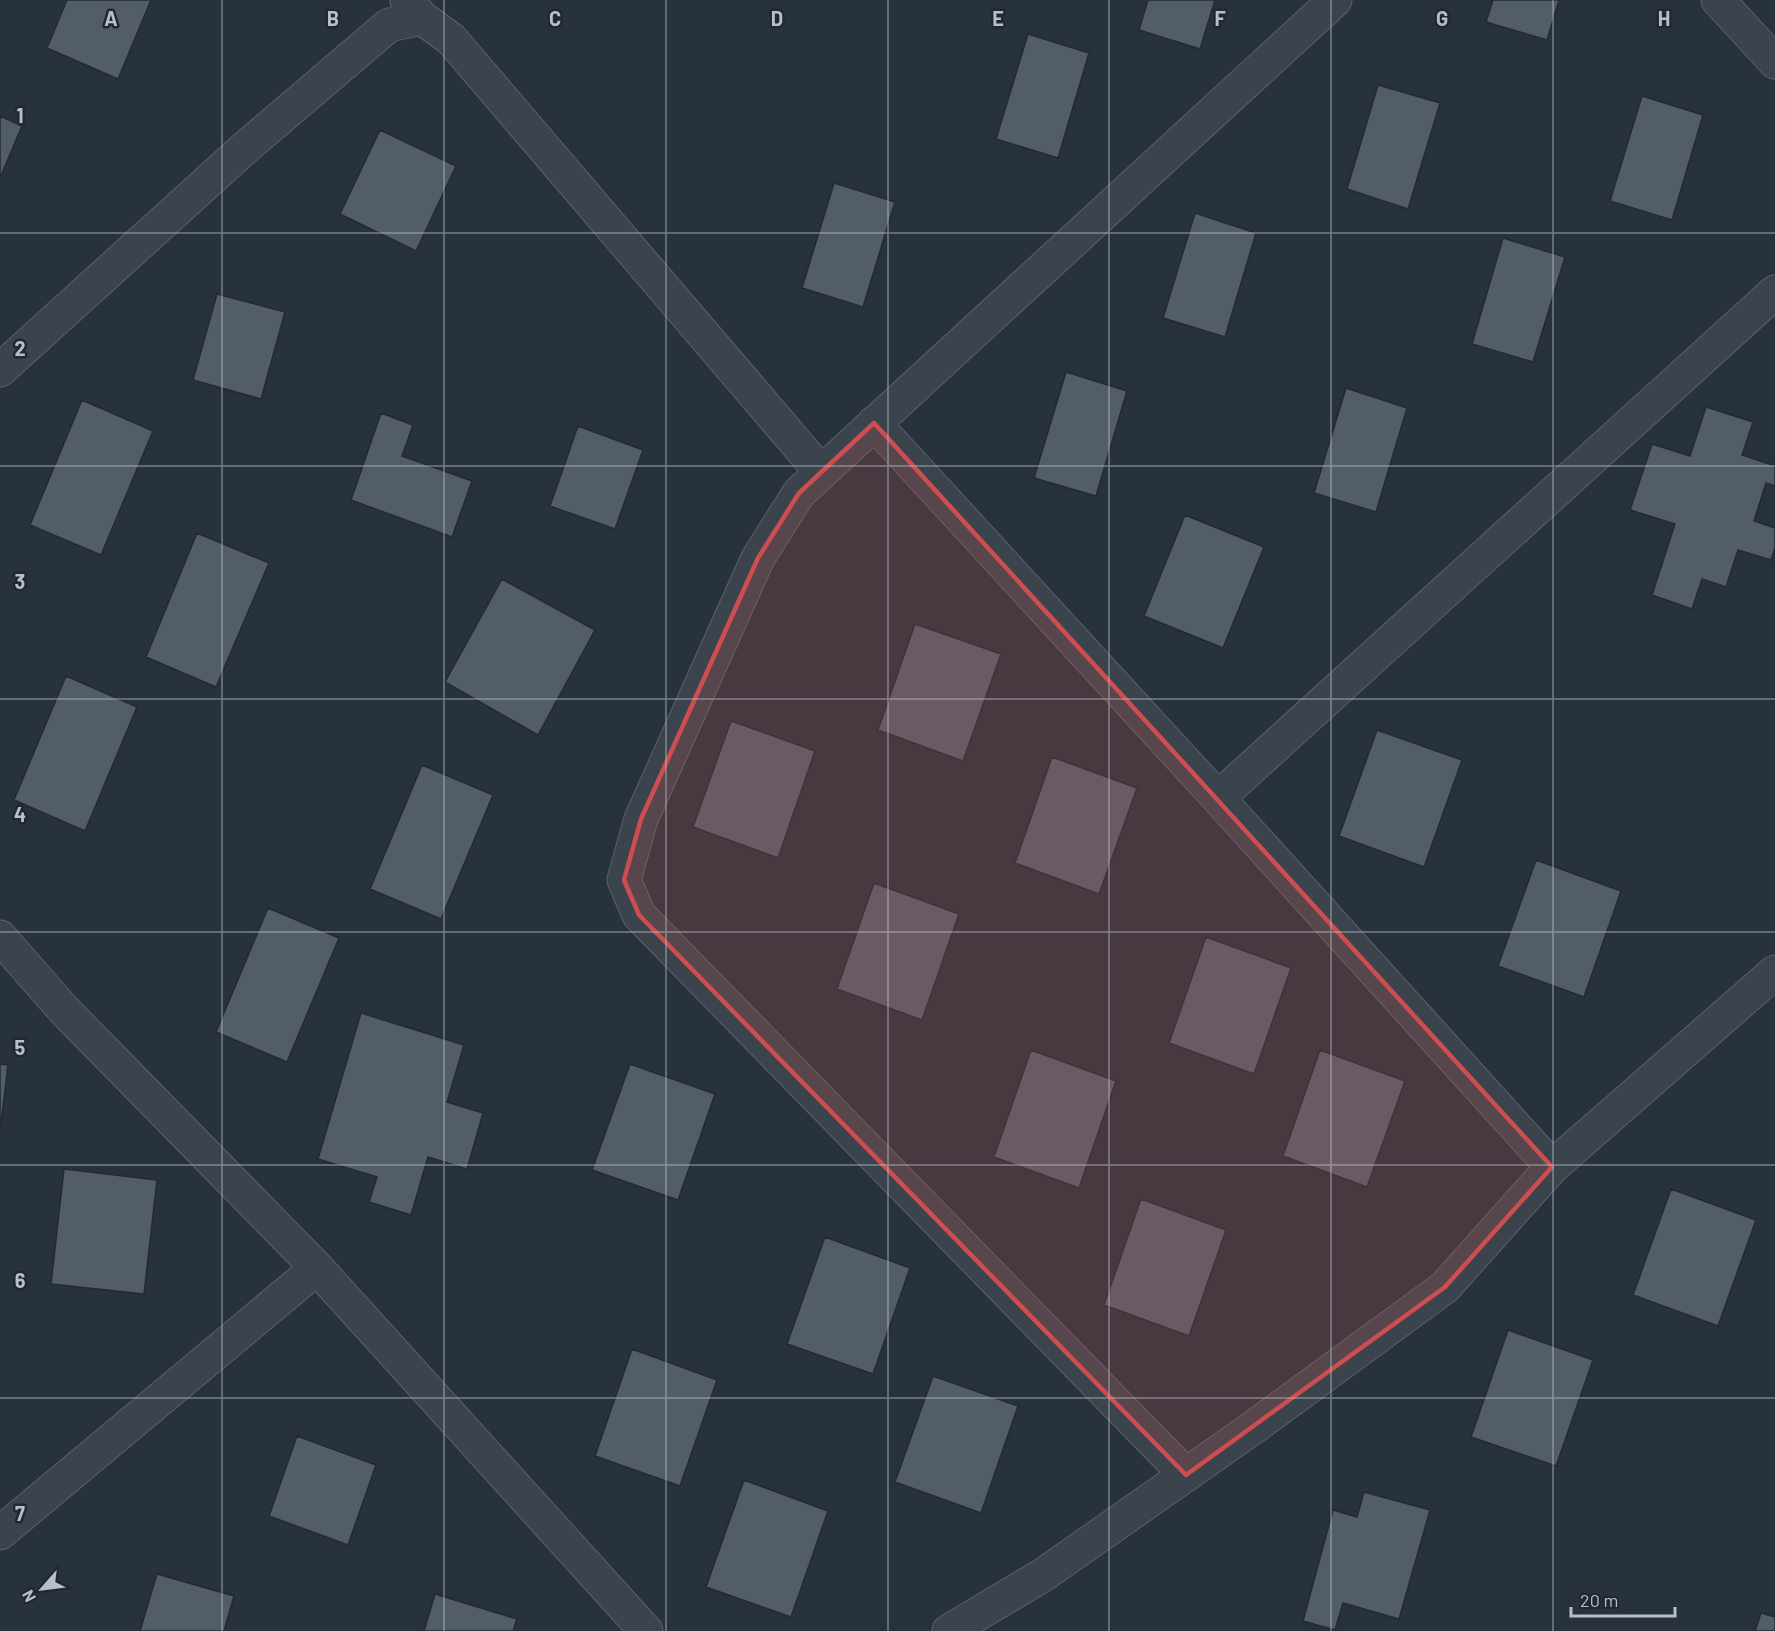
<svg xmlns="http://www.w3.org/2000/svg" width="1775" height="1631" font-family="Barlow,sans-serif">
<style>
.building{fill:#535d6a;stroke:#222b34;stroke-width:1.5}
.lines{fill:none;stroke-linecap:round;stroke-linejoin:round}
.minor-casing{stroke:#59626b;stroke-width:35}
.minor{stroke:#3b444d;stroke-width:33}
.marked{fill:#ce4e50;fill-opacity:0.2;stroke:#ce4e50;stroke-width:4.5;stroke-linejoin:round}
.grid{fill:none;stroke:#b7bfc8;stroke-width:1.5;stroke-opacity:0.55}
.grid-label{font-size:20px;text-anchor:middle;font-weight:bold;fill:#b7bfc8;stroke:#202932;stroke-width:5;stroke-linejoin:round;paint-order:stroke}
</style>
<rect width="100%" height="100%" fill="#27323d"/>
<path class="building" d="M67 0H151L118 79 47 48Z
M1148 0H1215L1200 49 1139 30Z
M1493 0H1559L1547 40 1486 22Z
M1028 34 1089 53 1058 158 996 139Z
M1378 85 1440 103 1408 209 1347 189Z
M1642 96 1703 115 1672 220 1610 201Z
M0 116 22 126 0 178Z
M380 130 456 166 416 251 340 214Z
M834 183 895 202 863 307 802 288Z
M1195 213 1256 233 1225 337 1163 318Z
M1503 238 1565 257 1533 362 1472 344Z
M217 294 285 312 261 399 193 380Z
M1066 372 1127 391 1096 496 1034 478Z
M1346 388 1407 408 1376 512 1314 493Z
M82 400 153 431 101 555 30 525Z
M1706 407 1753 422 1742 455 1775 466V486L1766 483 1754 521 1775 528V548L1771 560 1738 550 1726 587 1702 579 1692 609 1652 595 1675 524 1630 510 1652 444 1690 456Z
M381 413 413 425 402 456 472 481 452 537 351 500Z
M578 426 643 450 615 529 550 506Z
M1185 515 1264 547 1223 648 1144 616Z
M197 533 269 563 216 687 146 657Z
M502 579 595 630 538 735 445 682Z
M915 624 1001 654 963 761 878 730Z
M66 676 137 707 85 831 14 800Z
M731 721 815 751 778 858 693 827Z
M1377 730 1462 760 1424 867 1339 836Z
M1052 757 1137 788 1099 894 1015 863Z
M422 765 493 795 441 919 370 889Z
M1536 860 1621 891 1584 997 1498 966Z
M874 883 959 914 922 1020 837 989Z
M268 908 339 938 287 1062 216 1032Z
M1206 937 1291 968 1254 1074 1169 1043Z
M361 1013 464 1045 447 1102 483 1113 467 1169 428 1157 411 1215 369 1202 377 1177 318 1159Z
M1031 1050 1116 1081 1079 1188 994 1157Z
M1320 1050 1405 1081 1367 1187 1283 1156Z
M0 1064 8 1065 0 1132Z
M630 1064 715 1094 678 1200 592 1170Z
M64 1169 157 1180 144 1294 51 1284Z
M1671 1189 1756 1220 1718 1326 1633 1295Z
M1141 1199 1226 1230 1189 1336 1104 1305Z
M825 1237 910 1268 873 1374 787 1344Z
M1508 1330 1593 1360 1556 1466 1471 1437Z
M632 1349 717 1380 680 1486 595 1456Z
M933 1376 1018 1406 981 1513 895 1482Z
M297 1436 376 1465 348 1545 269 1516Z
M744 1480 828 1511 791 1617 706 1587Z
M1364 1492 1430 1510 1399 1619 1343 1603 1335 1630 1303 1621 1333 1510 1357 1517Z
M157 1574 234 1596 224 1631H140Z
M435 1594 517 1619 513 1631H424Z
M1761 1613 1775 1617V1631H1755Z"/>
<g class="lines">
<defs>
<path id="minor" d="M407 0 422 18 451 39 821 472
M1718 0 1775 62
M0 370 246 147 389 25 422 18
M874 423 1218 798 1552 1167
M1218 798 1775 292
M0 937 64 1010 317 1268 646 1631
M1186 1475 639 915 624 880 641 819 758 558 799 493 1335 0
M0 1533 317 1268
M949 1631 1043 1575 1254 1427 1445 1287 1552 1167 1775 972"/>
</defs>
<use href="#minor" class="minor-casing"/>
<use href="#minor" class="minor"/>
</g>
<path class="marked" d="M874 423 1552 1167 1445 1287 1186 1475 639 915 624 880 641 819 758 558 799 493Z"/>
<path class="grid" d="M222 0V1631M444 0V1631M666 0V1631M888 0V1631M1109 0V1631M1331 0V1631M1553 0V1631M0 233H1775M0 466H1775M0 699H1775M0 932H1775M0 1165H1775M0 1398H1775"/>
<g class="grid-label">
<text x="111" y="26">A</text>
<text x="333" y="26">B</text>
<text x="555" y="26">C</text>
<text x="777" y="26">D</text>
<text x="998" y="26">E</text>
<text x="1220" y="26">F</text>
<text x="1442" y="26">G</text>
<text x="1664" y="26">H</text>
<text x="20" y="123">1</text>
<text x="20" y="356">2</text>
<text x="20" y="589">3</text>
<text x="20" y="822">4</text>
<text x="20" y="1055">5</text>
<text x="20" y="1288">6</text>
<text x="20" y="1521">7</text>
</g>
<g transform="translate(42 1589) rotate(242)" stroke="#202932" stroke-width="4.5" paint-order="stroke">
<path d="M0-4.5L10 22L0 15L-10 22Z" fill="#b7bfc8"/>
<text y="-9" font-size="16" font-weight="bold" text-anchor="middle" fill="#b7bfc8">N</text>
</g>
<path d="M1571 1607v9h104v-9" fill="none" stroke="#b7bfc8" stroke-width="3"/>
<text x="1580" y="1607" font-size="18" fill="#b7bfc8" stroke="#202932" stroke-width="4.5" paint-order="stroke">20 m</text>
</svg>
